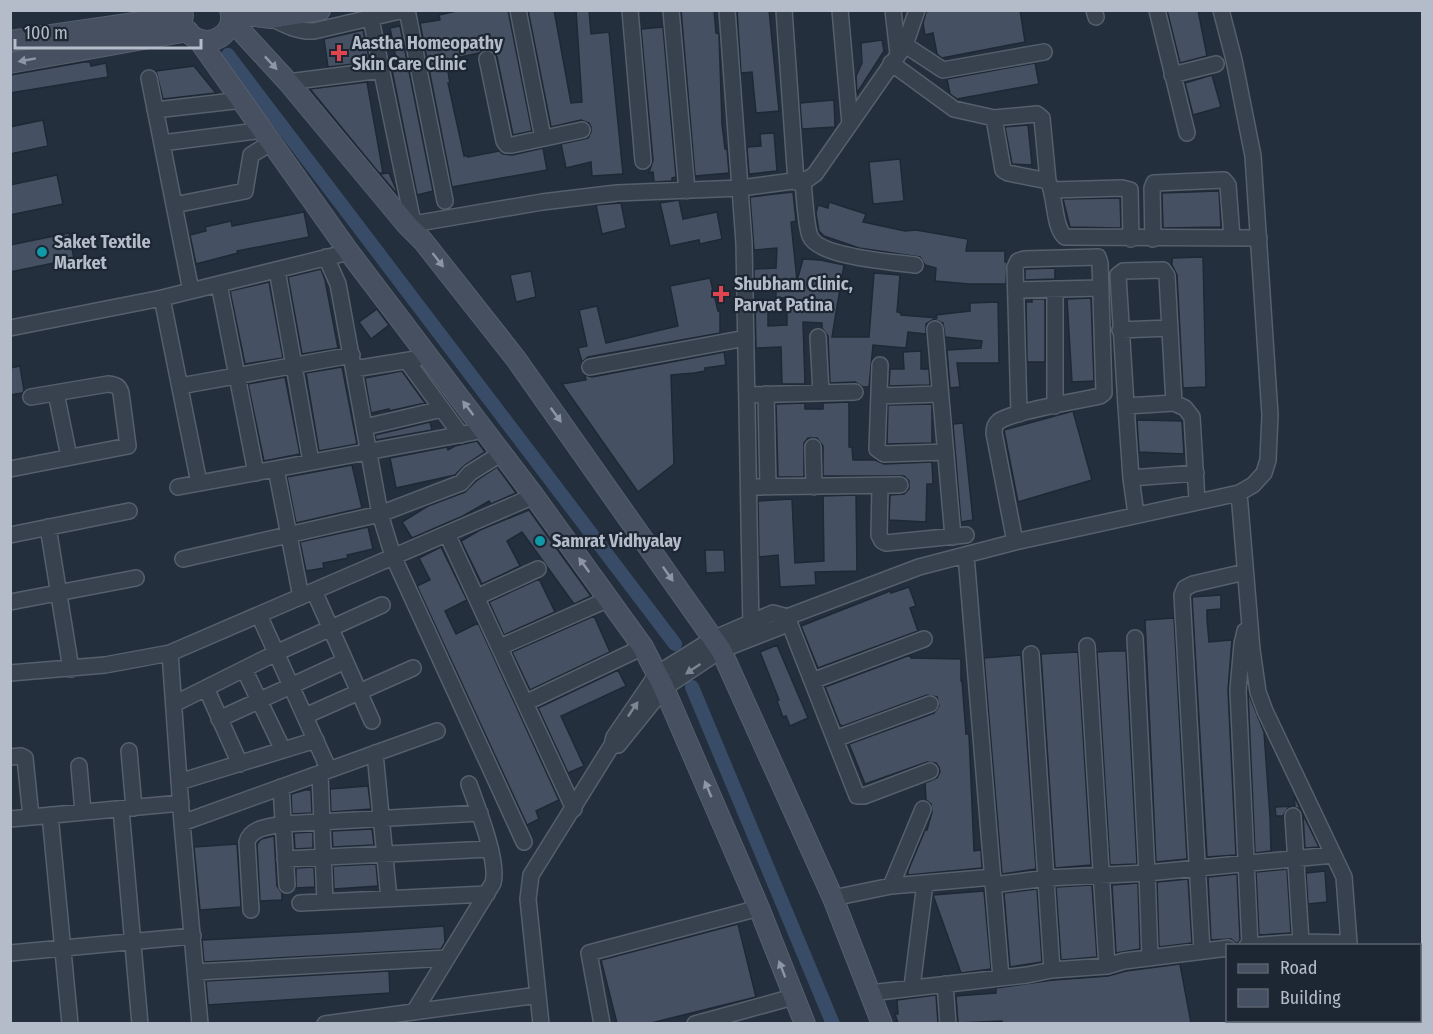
<svg xmlns="http://www.w3.org/2000/svg" width="1433" height="1034" font-family="'Fira Sans Condensed',sans-serif">
<style>
.lines{fill:none;stroke-linecap:round;stroke-linejoin:round}
.canal{stroke:#394c67;stroke-width:14}
.building{fill:#455162;stroke:#1f2835;stroke-width:1.5}
.street-casing{stroke:#565f6c;stroke-width:18}
.secondary-casing{stroke:#565f6c;stroke-width:22}
.street{stroke:#38414e;stroke-width:15}
.secondary{stroke:#465061;stroke-width:20}
.oneway{fill:#8e96a5}
.oneway2{fill:#7c8592}
.health-dot{fill:#e0444e;stroke:#1d2633;stroke-width:2}
.culture-dot{fill:#0f9aa8;stroke:#1d2633;stroke-width:2}
.labels{text-anchor:middle;dominant-baseline:central;stroke-width:4.5;stroke-linejoin:round;paint-order:stroke}
.poi-label{font-size:18px;font-weight:bold;fill:#b4bcc9;stroke:#1d2633;text-anchor:start}
</style>
<rect width="100%" height="100%" fill="#242f3e"/>
<g class="lines">
<path class="canal" d="M228 55 675 644
M692 687 833 1024"/>
</g>
<path class="building" d="M461 10H508L532 131 513 135 497 57 494 52 486 49 479 53 446 60 450 83H448L464 156H468V157L499 151 503 154 512 155 543 148 547 170 452 187 420 23 440 20 439 15Z
M528 10H554L571 103 582 102 576 10H589L591 34 609 32 623 174 592 176 591 162 566 168 561 144 588 138 591 132V127L589 123 581 120 551 127Z
M681 10H714L716 33 719 34 722 124 725 149H727L729 173 695 176Z
M737 10H769L779 111 756 113 752 72 741 73Z
M931 10H1020L1025 42 942 58 937 54 933 33 925 35 923 23 926 12Z
M1167 10H1198L1207 56 1180 63Z
M400 26 433 191 417 195 392 70 398 68 390 28Z
M663 27 676 177 672 178V181L654 182 653 172 649 173 653 160 641 29Z
M363 30 370 62 328 67 324 39Z
M882 40 884 51 857 93 856 76 862 63 861 43Z
M84 62H90L91 66 106 63 108 77 10 93V75Z
M1035 63 1039 84 957 99 950 94 947 79Z
M194 66 216 93 163 99 156 71Z
M1212 75 1221 107 1193 115 1185 83Z
M367 82 383 173H379L310 89Z
M834 100 835 127 802 129 800 103Z
M43 120 48 146 10 154V127Z
M1028 125 1032 165 1012 164 1005 127Z
M774 133 777 171 749 174 747 147 761 146 760 134Z
M900 159 904 201 873 204 869 162Z
M389 173 396 189 397 194 380 174Z
M57 175 63 204 10 215V185Z
M1219 191 1221 227 1163 228 1162 193Z
M793 192 796 221 791 222 797 281 803 259 820 260 844 265 832 337H869L874 273 900 275 897 312 901 313V315L937 318 936 315 970 311V303L998 302 999 363H957L960 387 950 388 947 350 981 348 982 341 945 337 943 323 934 319 926 324V334L908 332 906 348 873 345 869 387H863L855 382 830 383 828 336 822 328V323L803 322 805 384H782L781 347 756 348 755 302 768 301V326L787 325V298H776V279H754V269L776 268 777 248 754 250 750 197Z
M1120 198 1121 228 1070 227 1063 199Z
M679 200 683 219 717 212 722 239 700 244 699 240 670 246 660 203Z
M829 202 866 214 863 222 905 231 916 230 968 239 966 251H1005V262H1007L1006 284H970L935 281 936 268 925 265 920 257 859 248 824 236 819 231 816 213 818 205 828 208Z
M621 203 626 228 602 234 596 205Z
M304 212 309 237 237 251 238 253 196 264 190 235 206 231 205 227 231 221 232 226Z
M69 233 74 259 10 272V245Z
M1203 257 1206 387 1183 388 1177 275 1172 265V258Z
M1055 268V279L1025 280V269Z
M321 269 325 280 338 348 302 354 288 277Z
M531 271 536 297 516 302 510 275Z
M710 278 718 311H720V333L588 357 582 362 578 348 587 346 579 310 597 306 606 343 678 326 670 286Z
M269 282 283 358 245 364 230 291Z
M1091 298 1094 381 1072 382 1067 299Z
M1032 299H1045V362H1027L1026 302H1032Z
M377 309 389 325 371 339 359 322Z
M921 351V369H929L930 385 889 386 890 369H904L903 352Z
M724 352 726 365 705 368V371L694 373 671 375 674 464 638 492 562 384 586 380 585 375 592 377Z
M20 366 24 391 22 393 10 395V368Z
M342 367 357 444 319 451 306 373Z
M402 371 425 403 389 411V409L371 413 365 378Z
M285 377 300 454 264 461 248 384Z
M849 402V447H852L853 460H875L884 464 932 462 933 484H927L926 522 889 520 890 495 904 494 909 489V481L904 476H823V446L817 438H808L804 443V477H778L776 404 805 403V409H823V403Z
M932 404V443L887 444 888 405Z
M1073 411 1092 480 1018 502 1004 430Z
M1137 420 1182 421 1184 454 1139 452Z
M430 422 432 430 376 440 375 435Z
M963 423 973 520 961 522 953 424Z
M477 441 485 452 465 465 455 475 396 488 390 458 447 447 448 450 455 446Z
M352 465 362 508 296 523 287 477Z
M497 467 516 493 491 504 489 501 463 516 412 538 402 522 428 506 465 492 476 481Z
M856 495 857 571 815 572 816 585 780 587 778 555 759 557 758 501 792 499 795 563 824 561 823 496Z
M529 510 549 538 591 596 574 604 522 532 507 541 520 566 482 584 461 541 480 530Z
M368 527 373 549 347 555 348 558 323 563 324 568 306 571 300 542Z
M441 547 467 600 445 611 456 634 478 623 559 800 536 811 539 819 527 825 417 586 430 580 419 558Z
M705 550H724L725 572 706 573Z
M539 579 555 612 504 635 489 602Z
M909 587 916 606 910 608 918 631 818 668 801 626 890 591 891 593Z
M1221 595V609L1207 610V620L1209 642 1232 640 1228 690 1236 855 1207 857 1192 597Z
M594 616 610 652 530 690 512 652Z
M1174 618 1187 859 1156 862 1145 620Z
M777 645 808 718 790 726 786 716 783 717 777 701 779 700 760 652Z
M1112 651H1126L1137 864 1110 865 1097 652Z
M1078 652 1091 865 1055 868 1041 654Z
M910 655 911 658 961 659V681H962L966 734H969L974 851 981 850 982 868 908 875V871L925 830H927L932 812 931 804 926 800 925 783 937 778 940 772 939 767 936 763 927 762 865 784 849 744 934 713 939 706 937 697 927 695 843 726 840 725 825 687Z
M1021 655 1036 869 1002 874 984 658Z
M618 670 626 686 561 716 584 766 568 773 538 708Z
M1248 692 1264 732 1270 817 1271 851 1255 853Z
M368 786 371 809 331 812 330 789Z
M305 790H311L312 813 292 814 291 794Z
M1294 796 1319 847 1305 848 1303 815 1298 808H1288L1283 816H1276L1275 807 1295 806Z
M372 829 374 845 333 847 332 831Z
M313 832V848L295 849 294 833Z
M274 836 277 886 282 893V900L260 901 257 844 261 839Z
M237 844 241 907 200 910 194 847Z
M376 864 378 886 334 889 333 866Z
M314 867 315 887 296 888V868Z
M1287 869 1291 933 1259 935 1256 872Z
M1325 871 1327 902 1308 904 1306 873Z
M1237 874 1240 940 1237 944 1231 939 1211 940 1208 877Z
M1188 879 1192 943 1159 947 1157 882Z
M1138 883 1140 949 1116 953 1112 885Z
M1092 885 1097 957 1061 960 1056 887Z
M1037 889 1042 962 1010 967 1004 893Z
M984 891 991 969 961 973 933 895Z
M738 924 756 997 651 1023H617L601 960Z
M444 926 445 942 441 949 204 962 202 940 357 932Z
M1180 964 1191 1023H1002V1021L958 1023 956 996 996 993V988L1053 980 1108 976 1126 971Z
M389 971 390 993 208 1005 206 981Z
M936 995 938 1023H898L895 1014H898L897 1000Z"/>
<g class="lines">
<defs>
<path id="street" d="M407 10 445 201
M518 10 543 138
M630 10 643 161
M671 10 687 191
M727 10 744 243 751 629
M784 10 796 182
M840 10 850 124
M893 10 898 54
M1094 10 1096 17
M1157 10 1187 133
M271 18C285 25 298 32 314 31L404 10
M371 19 413 223
M905 45 943 70 1044 52
M487 59 504 141 507 145H512L582 130
M891 63 954 109 994 118 1003 170 1008 173 1048 181C1056 196 1053 227 1065 237L1259 238
M1172 75 1216 64
M149 78 191 291
M288 82 382 70
M155 110 243 100
M994 118 1037 114 1042 118 1048 181
M162 143 264 130
M803 180C804 193 806 226 810 236 818 257 893 262 915 265
M1052 190 1122 188 1130 190 1131 239
M174 205 245 191 251 155 272 142
M407 225 542 202 617 193 741 188 808 179 815 174 905 45 917 10
M1153 239 1152 188 1154 183 1224 180 1228 185 1232 238
M326 257 338 284 380 514 393 556 524 842
M277 270 311 462
M219 284 256 473
M1016 290 1101 288
M162 298 199 483
M10 328 162 298 349 252
M935 329 953 537
M1120 330 1169 328
M818 337 821 393
M407 361 461 435
M880 365 877 449 884 454 946 452
M590 367 746 338
M354 369 416 359
M180 386 352 355
M56 393 69 457
M766 394 768 487
M747 395 855 392
M879 396 939 394
M1174 403 1185 408 1192 417 1197 501
M1055 406V289
M1126 406 1118 275 1123 271 1163 270 1167 276 1174 403 1126 406 1131 478 1136 514
M365 427 442 409
M813 447 814 487
M10 469 128 446 121 393C119 386 116 385 108 384L31 397
M276 469 301 597
M1131 478 1196 473
M880 486 879 535 882 541 886 543 966 535
M178 487 485 430
M749 487 900 485
M1239 493 1252 650 1258 692 1265 711 1344 877 1349 943 1301 942 1247 946
M48 527 71 669
M447 534 574 809
M10 535 129 511
M1015 542 994 433C994 428 995 424 999 421 1015 411 1078 401 1100 396L1104 393 1100 263 1098 257 1024 259 1018 261 1015 267 1019 414
M966 555 1001 978
M183 559 380 514 461 483 470 473 502 453
M314 591 372 721
M477 597 538 569
M10 602 136 578
M259 615 329 770
M787 617 773 613 713 639 657 674 614 737 612 745H618L664 688 721 650 780 627 787 617 919 567 1015 542 1239 493 1253 485 1264 473 1268 460 1270 415 1253 156 1234 60 1221 10
M787 617 857 796H864L930 771
M1245 631 1242 644 1238 690 1250 945
M1135 638 1147 873 1150 957
M1087 646 1107 966
M500 647 609 599
M170 653 182 823 200 1024
M1031 654 1052 970
M244 669 283 750
M10 673 105 665 170 653 534 496
M812 681 924 639
M206 688 240 764
M525 703 643 647
M174 704 276 653 382 605
M305 716 413 668
M219 719 345 661
M835 739 930 704
M129 751 134 808
M375 753 389 899
M10 757 21 756 25 758 31 817
M79 766 83 812
M320 773 325 902
M179 782 316 740
M281 787 287 885
M121 809 140 1024
M50 815 70 1024
M1293 816 1301 942
M10 819 181 803
M182 823 437 731
M285 859 490 849
M993 885 1047 878 1147 873 1333 855
M891 886 923 809
M833 898 891 886 993 877
M300 903 487 894
M251 910 247 842C251 827 270 827 283 824L480 813
M1202 951 1182 595 1185 588 1193 584 1245 572
M10 953 193 936
M196 972 447 958
M945 984 948 1024
M912 987 925 883
M870 993 1027 975 1052 970 1107 966 1124 961 1228 948
M414 1012 493 883C499 861 477 807 469 784
M325 1024 538 995
M541 1024 528 899 531 875 612 745
M602 1024 589 953 759 908
M695 1024 793 997
M1339 1024V1020
M1352 1024V1020"/>
<path id="secondary" d="M231 13 271 18 320 10
M231 20 288 82 407 225 423 241 516 359 721 650 833 898 882 1024
M191 35C209 50 237 34 230 10
M198 39 349 252 534 496 643 647 663 686 759 908 805 1024
M10 41 183 16
M10 63 188 31"/>
</defs>
<use href="#street" class="street-casing"/>
<use href="#secondary" class="secondary-casing"/>
<use href="#street" class="street"/>
<use href="#secondary" class="secondary"/>
</g>
<defs><path id="oneway-solid" d="M-6-.8H1V-3.2L6.5 0L1 3.2V.8H-6Z" transform="scale(1.5)"/></defs>
<g class="oneway">
<use href="#oneway-solid" transform="translate(27 60) rotate(170)"/>
<use href="#oneway-solid" transform="translate(271 63) rotate(47)"/>
<use href="#oneway-solid" transform="translate(438 260) rotate(52)"/>
<use href="#oneway-solid" transform="translate(468 408) rotate(-127)"/>
<use href="#oneway-solid" transform="translate(556 415) rotate(54)"/>
<use href="#oneway-solid" transform="translate(584 565) rotate(-126)"/>
<use href="#oneway-solid" transform="translate(668 574) rotate(55)"/>
<use href="#oneway-solid" transform="translate(708 789) rotate(-113)"/>
<use href="#oneway-solid" transform="translate(782 969) rotate(-111)"/>
</g>
<g class="oneway2">
<use href="#oneway-solid" transform="translate(693 669) rotate(146)"/>
<use href="#oneway-solid" transform="translate(633 709) rotate(-56)"/>
</g>
<g class="health-dot">
<path d="M336 44h6v6h6v6h-6v6h-6v-6h-6v-6h6z"/>
<path d="M718 285h6v6h6v6h-6v6h-6v-6h-6v-6h6z"/>
</g>
<g class="culture-dot">
<circle cx="42" cy="252" r="6"/>
<circle cx="540" cy="541" r="6"/>
</g>
<g class="labels">
<g class="poi-label">
<text x="352" y="43">Aastha Homeopathy<tspan x="352" dy="21">Skin Care Clinic</tspan></text>
<text x="54" y="242">Saket Textile<tspan x="54" dy="21">Market</tspan></text>
<text x="734" y="284">Shubham Clinic,<tspan x="734" dy="21">Parvat Patina</tspan></text>
<text x="552" y="541">Samrat Vidhyalay</text>
</g>
</g>
<rect width="1433" height="1034" fill="none" stroke="#b4bcc9" stroke-width="24"/>
<rect x="1226" y="944" width="195" height="78" fill="#1d2633" stroke="#59626f" stroke-width="1.5"/>
<rect x="1238" y="964" width="30" height="9" fill="#465061" stroke="#59626f" stroke-width="1.5"/>
<text x="1280" y="974" font-size="18" fill="#b4bcc9">Road</text>
<rect x="1238" y="989" width="30" height="18" fill="#455162" stroke="#59626f" stroke-width="1.5"/>
<text x="1280" y="1004" font-size="18" fill="#b4bcc9">Building</text>
<path d="M15 39v9h186v-9" fill="none" stroke="#b4bcc9" stroke-width="3"/>
<text x="24" y="39" font-size="18" fill="#b4bcc9" stroke="#1d2633" stroke-width="4.5" paint-order="stroke">100 m</text>
</svg>
